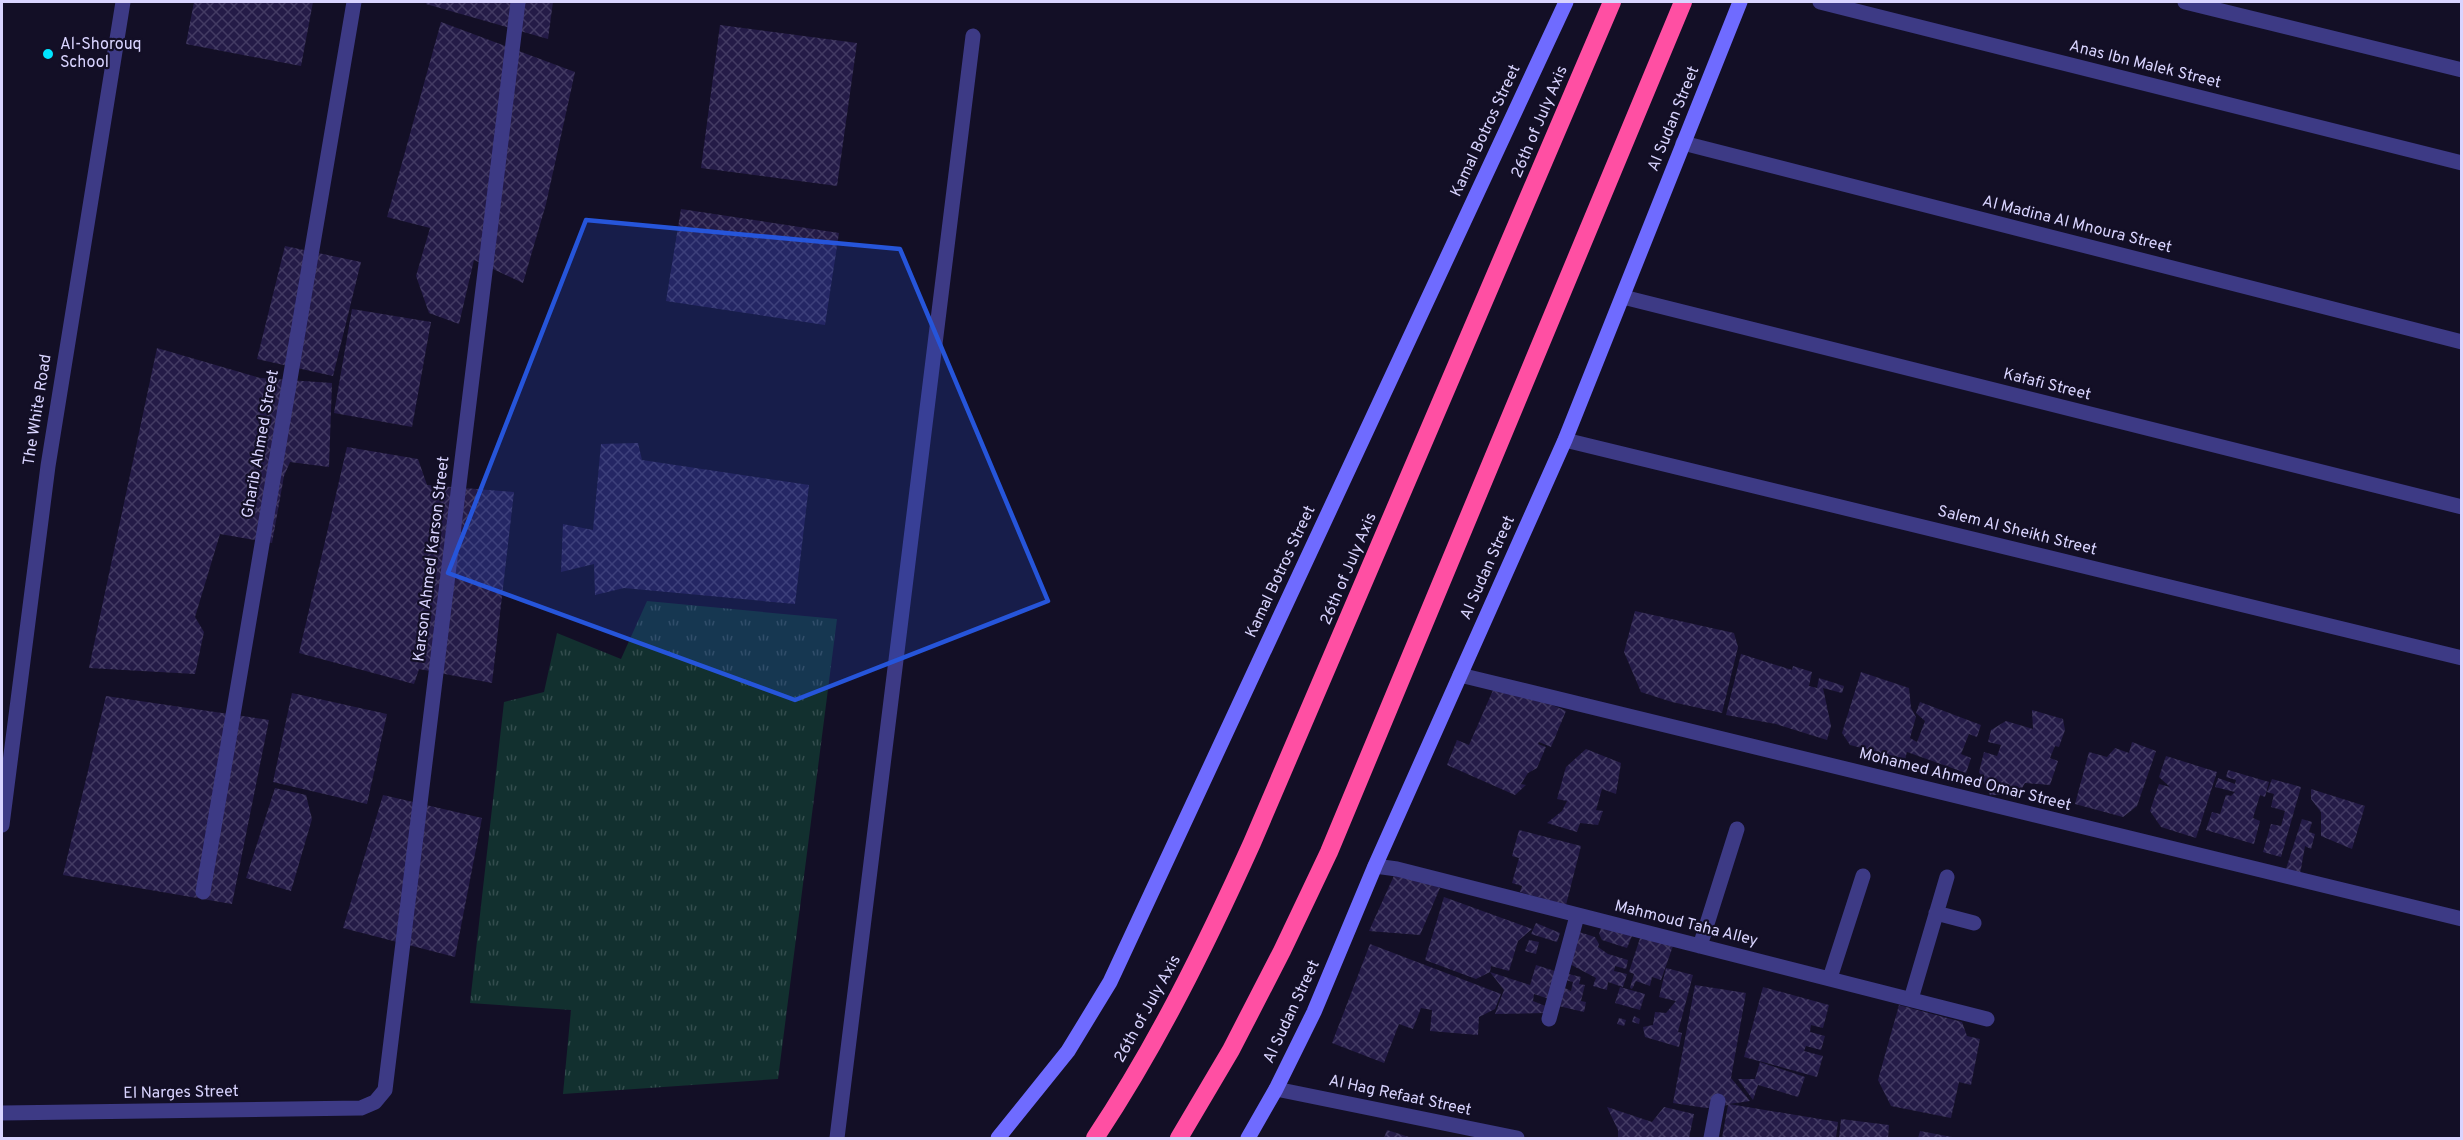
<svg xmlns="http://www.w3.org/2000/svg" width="2463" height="1140" font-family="Overpass,sans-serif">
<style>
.grass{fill:url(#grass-tufts)}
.building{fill:url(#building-cross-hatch)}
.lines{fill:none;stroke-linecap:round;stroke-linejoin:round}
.lane{stroke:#3d3a85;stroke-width:15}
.street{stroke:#3d3a85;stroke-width:15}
.secondary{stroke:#6f6bff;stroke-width:15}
.highway{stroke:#ff4fa3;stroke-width:18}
.marked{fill:#2655da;fill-opacity:0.2;stroke:#2655da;stroke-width:4.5;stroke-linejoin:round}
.poi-dot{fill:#00e5ff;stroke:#130f26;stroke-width:2}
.labels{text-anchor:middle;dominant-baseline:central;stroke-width:4.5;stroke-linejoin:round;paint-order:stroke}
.poi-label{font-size:16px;fill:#d9d4ff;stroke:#130f26;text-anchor:start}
.street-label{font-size:16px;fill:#d9d4ff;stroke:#130f26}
</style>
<defs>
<pattern id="grass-tufts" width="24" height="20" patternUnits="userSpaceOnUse" patternTransform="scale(1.5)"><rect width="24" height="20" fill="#12302f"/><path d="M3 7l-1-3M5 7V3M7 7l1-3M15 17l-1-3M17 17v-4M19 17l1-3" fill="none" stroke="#344d4e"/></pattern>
<pattern id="building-cross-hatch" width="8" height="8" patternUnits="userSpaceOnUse" patternTransform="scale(1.5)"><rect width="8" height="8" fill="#241b47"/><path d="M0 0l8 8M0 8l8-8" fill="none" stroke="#433b63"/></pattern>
</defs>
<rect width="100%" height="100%" fill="#130f26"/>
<path class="grass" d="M647 601 837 619 778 1079 563 1094 571 1010 470 1003 504 702 544 692 557 633 621 659Z"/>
<path class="building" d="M194 2H313L301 66 186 44Z
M427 2H553L548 39 426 4Z
M441 22 575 72 546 204 523 283 474 260 459 324 429 313 416 276 430 228 387 217Z
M720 25 857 43 837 186 701 168Z
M681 209 839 233 825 325 666 301Z
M285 246 361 262 333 376 257 359Z
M352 309 431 322 412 427 334 413Z
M157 348 260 378 332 383 329 467 290 462 284 476 272 543 220 534 195 617 204 632 195 674 89 668Z
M638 443 642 460 809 485 795 604 624 588 595 595 594 564 561 572 563 524 593 530 601 444Z
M347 447 418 459 427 485 514 492 492 683 419 669 414 684 299 653Z
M1635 611 1734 633 1738 647 1722 713 1672 702 1641 692 1624 652Z
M1741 654 1792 670 1793 666 1812 672 1809 686 1817 688 1819 678 1844 686 1842 693 1823 688 1831 726 1827 740 1776 724 1726 715Z
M1861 672 1909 688 1911 708 1916 717 1910 738 1917 742 1925 721 1916 713 1920 702 1981 725 1977 737 1969 734 1961 754 1971 758 1966 773 1907 752 1905 759 1850 745 1842 733Z
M1497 681 1566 711 1551 747 1539 742 1538 744 1546 747 1537 768 1528 773 1521 784 1526 785 1515 795 1447 765 1457 740 1469 745Z
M292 693 387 714 367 804 273 782Z
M106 696 269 720 232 904 63 875Z
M2032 710 2063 719 2065 730 2059 747 2055 746 2050 758 2058 761 2050 785 2025 783 2018 795H1990L1979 772 1984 752 1997 756 2001 745 1988 742 1991 730 2006 721 2033 729Z
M2132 742 2156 751 2137 806 2123 817 2075 804 2089 752 2107 757 2115 748 2129 753Z
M1586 749 1621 763 1616 794 1602 789 1596 810 1603 811 1598 825 1580 823 1577 832 1547 823 1562 811 1567 801 1557 799 1566 767Z
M2166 756 2217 772 2196 838 2161 827 2150 811 2159 784 2170 787 2159 777Z
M2228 770 2269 782 2265 797 2260 795 2253 818 2260 821 2254 844 2206 830 2212 812 2220 814 2226 795 2231 796 2235 792 2215 787 2218 778 2235 784 2236 780 2226 777Z
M2272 779 2301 787 2281 857 2263 852 2271 824 2281 826 2285 811 2271 807 2274 794 2267 792Z
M275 788 306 795 312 819 291 891 246 878Z
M2311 789 2365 806 2352 849 2321 836V812L2311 799Z
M383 795 482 818 455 957 343 928Z
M2302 819 2312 822 2309 832 2315 834 2311 849 2305 846 2299 880 2284 875Z
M1519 830 1581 846 1566 905 1520 892 1522 886 1512 883 1519 858 1512 856Z
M1397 869 1440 888 1420 935 1369 931Z
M1444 897 1532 929 1518 941 1509 971 1491 966 1490 972 1476 979 1425 960Z
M1536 923 1560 933 1557 942 1531 934Z
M1602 925 1632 936 1627 948 1602 940 1599 934Z
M1579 932 1595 937 1599 944 1598 947 1608 954 1628 960 1626 969 1615 966 1614 971 1627 974 1623 987 1608 982 1607 990 1593 986 1596 978 1566 962Z
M1641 935 1673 946 1661 980 1652 977 1650 986 1636 981 1632 989 1630 988 1634 974 1629 972Z
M1529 940 1539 942 1536 954 1525 951Z
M1370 944 1501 994 1495 1009 1479 1017 1478 1035 1430 1031 1432 1010 1421 1008 1413 1029 1399 1024 1384 1063 1332 1043Z
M1536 965 1558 972 1549 999 1534 994 1533 1001 1548 1007 1545 1013 1495 1014 1504 990 1490 972 1530 985Z
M1666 968 1693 975 1678 1032 1682 1033 1679 1047 1645 1037 1643 1027 1653 1025 1655 1012 1666 1013 1676 1001 1659 997Z
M1560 972 1581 977 1579 984 1585 985 1581 1001 1586 1002 1584 1012 1550 1004 1561 986 1571 991 1573 982 1558 978Z
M1695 985 1746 993 1731 1078 1750 1101 1729 1104 1838 1122 1836 1138H1722L1728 1105 1706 1108 1673 1103Z
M1620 987 1645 994 1640 1010 1615 1003Z
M1763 987 1829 1005 1823 1028 1811 1025 1810 1032 1825 1036 1821 1050 1806 1046 1804 1051 1823 1056 1817 1077 1744 1057Z
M1899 1005 1962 1022 1967 1036 1980 1039 1971 1085 1959 1082 1951 1118 1891 1106 1878 1080Z
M1634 1016 1640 1019 1639 1024 1632 1022Z
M1619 1018 1626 1020 1624 1026 1617 1024Z
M1760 1062 1805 1077 1798 1097 1758 1085 1753 1100 1738 1079H1755Z
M1607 1107 1652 1122 1664 1107 1694 1114 1689 1138H1618V1130Z
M1841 1119 1889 1125 1888 1138H1839Z
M1387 1130 1412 1138H1384Z
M1920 1131 1952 1137V1138H1918Z"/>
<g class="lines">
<path class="lane" d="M837 1138 973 36"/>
<path class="street" d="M1820 2 2462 163
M2185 2 2462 70
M1683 143 2462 342
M1623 297 2462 507
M1565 440 2462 658
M1460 675 2462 919
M2 825 48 466 123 2
M1375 866 1397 869 1987 1019
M203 892 354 2
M1936 913 1974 923
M1700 946 1737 829
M1830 978 1863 876
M1911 999 1947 877
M1549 1019 1577 916
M1276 1089 1517 1138
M2 1113 361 1108 375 1102 385 1090 518 2
M1711 1138 1718 1101"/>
<path class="secondary" d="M998 1138 1068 1051 1110 982 1566 2
M1248 1138 1276 1089 1314 1012 1375 866 1565 440 1740 2"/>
<path class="highway" d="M1095 1138C1157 1045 1206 945 1252 843L1612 2
M1179 1138 1231 1050 1282 951 1329 852 1683 2"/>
</g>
<path class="marked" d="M586 220 900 249 1048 601 795 700 448 573Z"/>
<circle class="poi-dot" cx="48" cy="54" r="6"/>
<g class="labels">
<g class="poi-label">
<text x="60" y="45">Al-Shorouq<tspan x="60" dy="18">School</tspan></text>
</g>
<g class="street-label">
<text transform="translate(2145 65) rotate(14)">Anas Ibn Malek Street</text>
<text transform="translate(1674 119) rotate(-68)">Al Sudan Street</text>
<text transform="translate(1540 122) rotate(-67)">26th of July Axis</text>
<text transform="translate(1486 131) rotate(-65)">Kamal Botros Street</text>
<text transform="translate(2077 225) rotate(14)">Al Madina Al Mnoura Street</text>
<text transform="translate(2047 385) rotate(14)">Kafafi Street</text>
<text transform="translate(38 410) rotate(-81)">The White Road</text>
<text transform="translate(261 444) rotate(-80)">Gharib Ahmed Street</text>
<text transform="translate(2017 531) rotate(14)">Salem Al Sheikh Street</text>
<text transform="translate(432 559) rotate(-83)">Karson Ahmed Karson Street</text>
<text transform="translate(1488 568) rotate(-66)">Al Sudan Street</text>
<text transform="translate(1349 569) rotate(-67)">26th of July Axis</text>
<text transform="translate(1281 572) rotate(-65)">Kamal Botros Street</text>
<text transform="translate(1965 780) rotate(14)">Mohamed Ahmed Omar Street</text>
<text transform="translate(1686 924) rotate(14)">Mahmoud Taha Alley</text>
<text transform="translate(1148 1009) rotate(-61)">26th of July Axis</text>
<text transform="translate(1292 1012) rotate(-65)">Al Sudan Street</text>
<text transform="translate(181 1093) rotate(-1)">El Narges Street</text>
<text transform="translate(1400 1096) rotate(12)">Al Hag Refaat Street</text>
</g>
</g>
<rect width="2463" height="1140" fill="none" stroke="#d9d4ff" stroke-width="6"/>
</svg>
